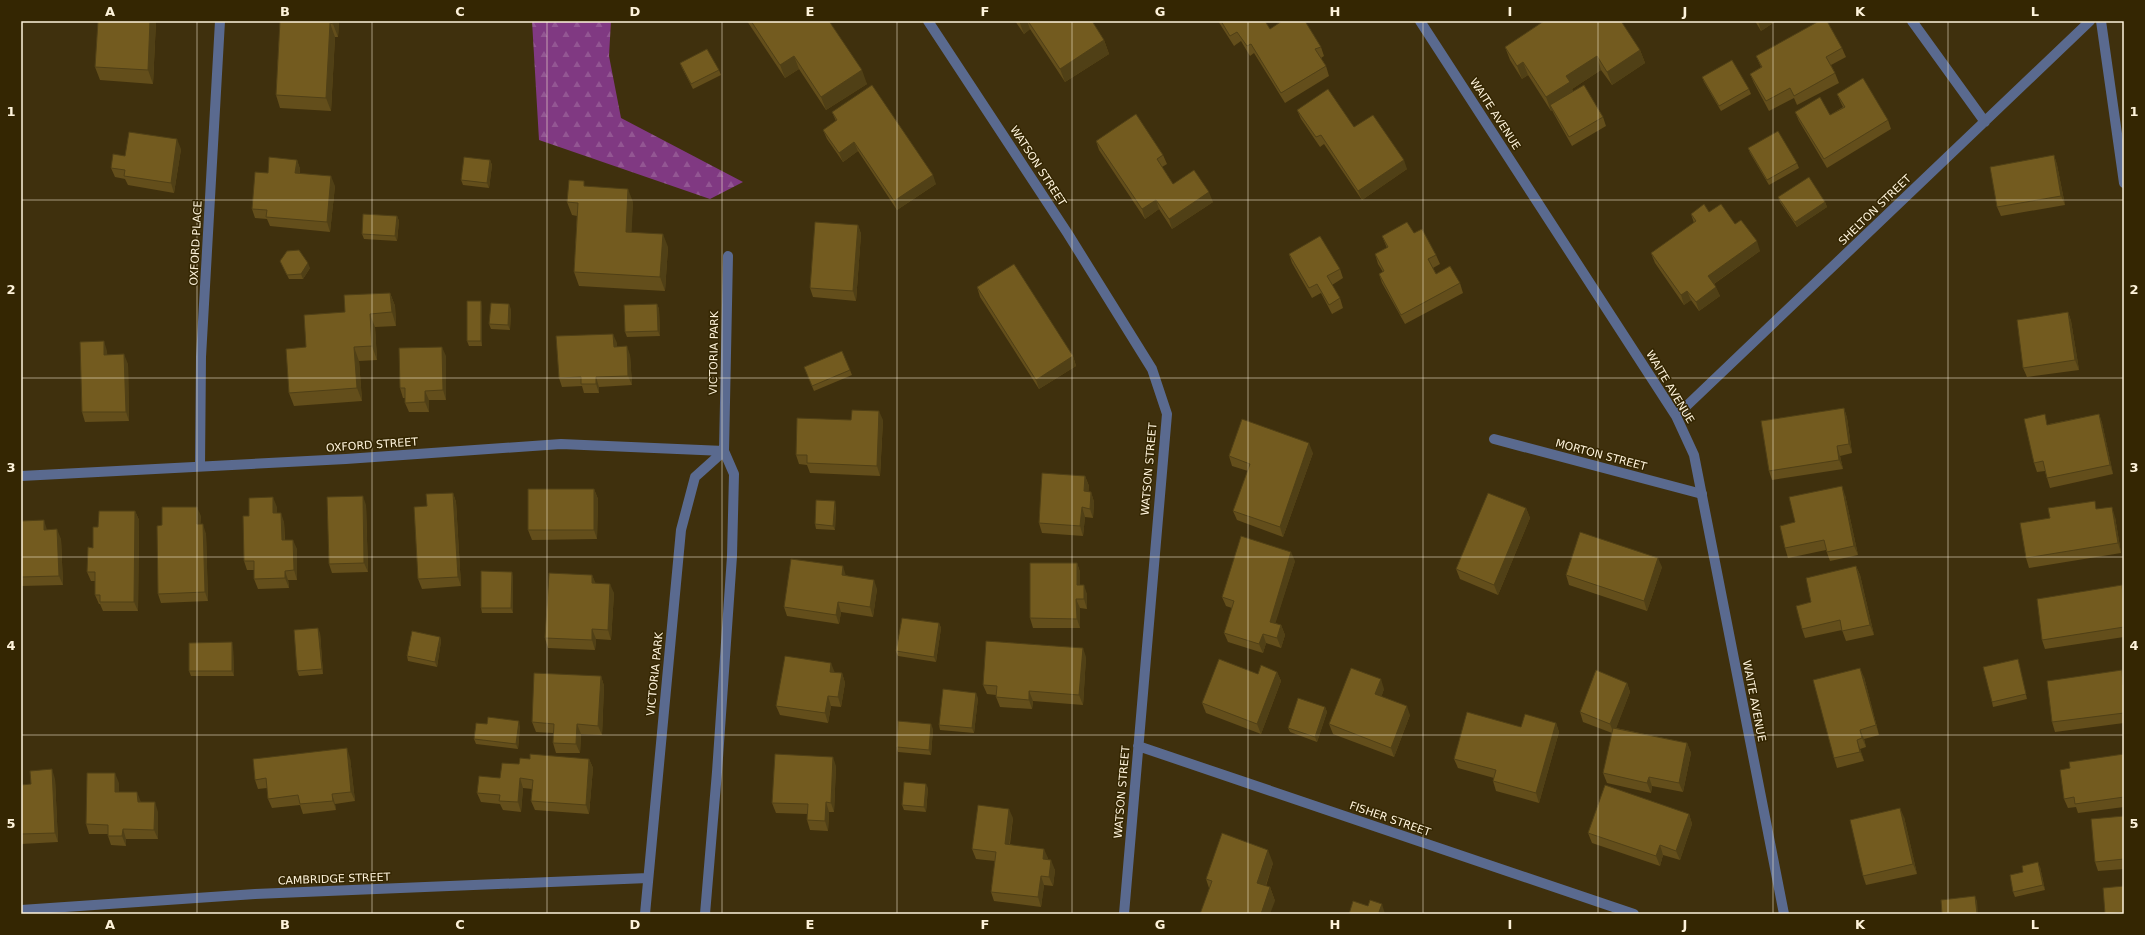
<svg xmlns="http://www.w3.org/2000/svg" width="2145" height="935" font-family="'DejaVu Sans',sans-serif">
<style>
.forest{fill:url(#forest-firs)}
.lines{fill:none;stroke-linecap:round;stroke-linejoin:round}
.service{stroke:#5a6a8f;stroke-width:10}
.minor{stroke:#5a6a8f;stroke-width:10}
.wall{fill:#634e1b}
.shaded-wall{fill:#504016}
.building{fill:#735b1f;stroke:#504016}
.grid{fill:none;stroke:#fef3db;stroke-width:1;stroke-opacity:0.55}
.labels{text-anchor:middle;dominant-baseline:central;stroke-width:3;stroke-linejoin:round;paint-order:stroke}
.street-label{font-size:11px;fill:#fef3db;stroke:#342602}
.neatline{fill:none;stroke:#fef3db;stroke-width:1.5}
.grid-label{font-size:13px;text-anchor:middle;font-weight:bold;fill:#fef3db}
</style>
<defs>
<pattern id="forest-firs" width="22" height="20" patternUnits="userSpaceOnUse"><rect width="22" height="20" fill="#803982"/><path d="M5 1l3.5 6h-7zM16 11l3.5 6h-7z" fill="#935693"/></pattern>
</defs>
<rect width="100%" height="100%" fill="#3f300d"/>
<path class="forest" d="M532 21H611L609 56 621 118 743 182 710 199 539 140Z"/>
<g class="lines">
<path class="service" d="M1494 439 1702 494"/>
<path class="minor" d="M928 21 1068 234 1152 369 1167 414 1124 914
M1420 21 1676 416 1694 455 1784 914
M1912 21 1985 122
M2101 21 2124 183
M1676 416 2090 21
M200 466 201 357 220 21
M21 476 346 459 561 444 724 451
M1138 746 1634 914
M21 910 255 894 648 878
M645 914 681 530 695 477 724 451
M705 914 717 772 732 556 734 474 724 451 728 256"/>
</g>
<path class="wall" d="M156 21 153 84 100 80 95 67Z
M280 21H339L338 37H335L331 111 280 108 276 95Z
M747 21H829L867 84 826 110 799 69 785 78Z
M1015 21H1092L1104 40 1109 54 1065 82 1030 29 1024 34Z
M1218 21H1265L1270 29 1321 47 1324 56 1321 58 1326 66 1329 76 1285 103 1254 53 1250 56 1241 41 1234 46Z
M1755 21H1776L1761 31Z
M1505 47 1640 50 1645 63 1612 85 1601 70 1572 89 1573 91 1603 117 1606 126 1572 146 1554 114 1552 110 1551 111 1528 75 1522 79 1510 60Z
M1842 48 1846 57 1831 65 1835 73 1839 83 1797 105 1794 98 1769 111 1754 83 1750 74 1761 67 1756 56Z
M680 63 719 70 721 75 693 89 682 68Z
M1702 77 1749 89 1751 94 1721 111 1704 82Z
M1837 94 1888 120 1891 129 1827 168 1799 121 1795 112 1830 115 1843 107 1841 103Z
M1297 110 1354 127 1407 169 1362 200 1324 144 1320 147 1301 119Z
M832 112 936 184 897 210 858 151 843 162 827 139 823 130 836 121Z
M1096 141 1163 155 1167 164 1162 167 1173 184 1213 202 1172 229 1159 209 1145 219 1099 150Z
M1748 148 1797 163 1799 168 1769 185 1750 153Z
M181 149 174 193 128 185 125 179 115 177 111 168 125 156Z
M2054 155 2057 165 2065 205 2001 216 1997 207Z
M297 160 300 169V173L335 186 330 232 270 226 267 219 255 218 252 209 268 173Z
M490 160 492 165 489 188 463 185 461 180Z
M586 186 633 202 631 232 668 247 665 291 579 286 574 272 577 216 572 215 567 202Z
M1778 197 1825 202 1827 207 1797 227 1780 202Z
M1709 212 1735 224 1760 251 1714 284 1720 296 1699 311 1691 300 1684 305 1655 263 1651 253 1694 223 1691 214Z
M397 216 399 221 397 241 364 239 362 234Z
M858 225 861 234 856 301 813 297 810 288Z
M1414 233 1436 255 1440 264 1433 268 1436 274 1460 283 1463 293 1405 324 1382 283 1379 274 1383 272 1378 264 1375 254 1387 248 1382 236Z
M1289 254 1340 269 1343 278 1332 285 1340 298 1343 308 1332 314 1321 293 1312 298 1292 263Z
M280 261 310 268 303 279H289Z
M977 287 1073 356 1076 366 1039 389 980 297Z
M390 293 395 306 396 326 375 327 377 360 359 361 362 401 294 406 289 393 345 312Z
M657 304 659 309 660 336 627 337 625 332Z
M482 306V346H469L467 341Z
M511 309 510 330 491 329 489 324Z
M2068 312 2071 321 2079 370 2027 377 2023 368Z
M617 343V347L630 355 632 385 599 387V393H584L582 386 562 387 559 378Z
M107 351V355L128 364 129 421 85 422 82 412Z
M446 356V400H429V412H409L405 403V398H403L400 388Z
M804 367 850 370 852 375 814 391Z
M1844 408 1847 418 1852 453 1840 456 1843 469 1772 480 1769 471Z
M2099 414 2102 423 2113 474 2050 488 2047 478 2045 471 2037 472 2034 463 2049 424Z
M851 420H883L880 476 810 473 807 465 799 464 796 455Z
M1313 453 1283 537 1237 520 1233 511 1248 471 1232 466 1229 456Z
M1085 476 1089 486 1088 492H1091L1094 502 1093 518 1085 517 1083 536 1042 533 1039 523Z
M594 489 598 499 597 539 532 540 528 530Z
M453 493 456 502 461 586 422 589 418 579 427 506Z
M1845 495 1858 555 1830 561 1826 550 1788 558 1785 548Z
M366 505 368 572 332 573 329 564Z
M836 506 835 530 816 529 815 524Z
M277 507V513L284 522 285 540 297 549V580H288L289 588 258 589 254 579V570H247L244 561 249 516Z
M1526 508 1530 518 1498 595 1460 579 1456 569Z
M2098 509 2115 517 2121 553 2029 568 2026 558Z
M135 511 139 520 138 611H103L100 604H99L95 595V581H91L87 572 98 527Z
M201 516 200 524 206 534 208 601 161 603 158 594 162 525Z
M21 521 47 530 61 539 63 585 21 586Z
M1295 561 1275 623 1281 625 1285 635 1281 648 1266 643 1263 653 1228 642 1224 633 1232 608 1226 606 1222 597Z
M1077 563 1080 572V585L1087 594V609L1080 608V628H1033L1030 618Z
M1856 566 1860 575 1874 635 1846 641 1842 630 1805 638 1802 629 1811 602Z
M1662 567 1647 611 1569 585 1566 575Z
M592 575 595 583 614 593 611 640 596 639 595 650 548 648 545 638Z
M846 575 877 589 873 617 841 612 839 624 787 616 784 607Z
M513 576V613H482L481 608Z
M2122 585 2124 592V637L2045 649 2042 640Z
M939 623 941 628 936 662 898 656 896 651Z
M320 633 323 674 299 676 297 671Z
M440 637 441 641 437 667 408 661 407 656Z
M233 647 234 676H191L189 671Z
M1086 657 1083 705 1033 701 1032 709 1000 707 996 697V695L987 694 983 685Z
M2019 664 2027 699 1993 707 1992 702Z
M835 672 842 673 845 683 841 707 831 706 828 723 780 715 776 706Z
M1277 672 1281 681 1261 734 1206 713 1202 703 1258 674Z
M2124 675V723L2055 732 2052 722Z
M601 676 604 686 602 735 581 734 580 753H556L553 743V733L536 732 532 722Z
M1864 677 1879 735 1864 739 1866 747 1860 749 1864 761 1837 768 1834 758Z
M1627 683 1630 692 1616 728 1687 743 1691 753 1683 792 1652 786 1651 793 1607 783 1603 773 1612 733 1583 722 1580 712Z
M1384 689 1381 697 1410 715 1394 757 1333 734 1329 724Z
M978 698 974 733 940 730 939 725Z
M1325 707 1327 712 1317 742 1290 732 1288 728Z
M1556 723 1559 732 1539 803 1496 791 1493 781 1494 778 1458 768 1454 759Z
M487 724 520 726 518 749 476 744 474 739Z
M933 729 931 755 898 752 897 747Z
M2124 754V807L2078 813 2076 807 2068 808 2064 799 2070 768Z
M350 758 355 801 335 804 336 810 303 814 300 805 272 808 268 799 267 788 258 789 255 780Z
M530 759H589L593 768 589 814 535 810 531 801 532 789 523 788 521 812 503 810 500 804 481 802 477 793 500 778 519 764Z
M836 766 834 812H829L828 831 810 830 807 820V814L776 813 772 803Z
M55 779 58 842 21 844V785L31 784Z
M119 783V792L141 802 158 812V839H126V846L111 845 108 836V834H89L86 824Z
M928 788 926 812 904 810 902 805Z
M1689 814 1692 824 1680 860 1663 855 1660 866 1592 843 1588 833Z
M2124 816V869L2098 871 2095 862Z
M1904 817 1917 874 1866 885 1863 876Z
M1013 818 1010 844 1048 858 1047 860 1055 870 1053 886 1044 885 1041 907 994 901 991 892 995 861 976 859 972 849Z
M1273 863 1266 886 1270 887 1275 901 1209 888 1206 879Z
M2040 867 2045 890 2015 897 2013 892 2023 872Z
M2124 886V914H2105Z"/>
<path class="shaded-wall" d="M150 21H156L153 84 148 70Z
M333 21H339L338 37 333 24Z
M1019 21H1027L1030 29 1024 34Z
M1758 21H1776L1761 31Z
M330 23 335 37 331 111 326 98Z
M1104 40 1109 54 1065 82 1060 69Z
M1640 50 1645 63 1612 85 1607 72Z
M794 56 799 69 785 78 780 65Z
M1597 56 1601 70 1572 89 1575 95 1550 105 1552 110 1551 111 1546 97 1566 76Z
M1523 62 1528 75 1522 79 1517 66Z
M862 70 867 84 826 110 821 97Z
M177 139 181 149 174 193 171 183Z
M854 142 858 151 843 162 839 153Z
M2054 155 2057 165 2065 205 2061 196Z
M297 160 300 169 299 182 295 173Z
M490 160 492 165 489 188 487 183Z
M1404 160 1407 169 1362 200 1358 191Z
M933 175 936 184 897 210 894 201Z
M331 176 335 186 330 232 327 222Z
M628 189 633 202 631 245 626 232Z
M1209 192 1213 202 1172 229 1169 219Z
M1156 200 1159 209 1145 219 1142 209Z
M1825 202 1827 207 1797 227 1795 222Z
M397 216 399 221 397 241 395 236Z
M858 225 861 234 856 301 853 291Z
M663 234 668 247 665 291 660 277Z
M1757 241 1760 251 1712 285 1708 276Z
M308 263 310 268 303 279 301 274Z
M1716 287 1720 296 1699 311 1696 302Z
M1687 291 1691 300 1684 305 1681 295Z
M390 293 395 306 396 326 392 312Z
M481 301 482 306V346L481 341Z
M509 304 511 309 510 330 508 325Z
M657 304 659 309 660 336 658 331Z
M2068 312 2071 321 2079 370 2075 360Z
M370 314 375 327 377 360 372 346Z
M613 334 617 343V356L614 347Z
M104 341 107 351 108 364 104 355Z
M627 346 630 355 632 385 628 376Z
M354 347 359 361 362 401 357 388Z
M442 347 446 356V400L443 390Z
M124 354 128 364 129 421 126 412Z
M1073 356 1076 366 1039 389 1036 380Z
M596 377 599 387V393L596 384Z
M425 391 429 400V412L425 402Z
M1844 408 1847 418 1852 453 1849 444Z
M879 411 883 420 880 476 877 466Z
M2099 414 2102 423 2113 474 2110 465Z
M1309 443 1313 453 1283 537 1280 527Z
M1837 446 1840 456 1843 469 1839 460Z
M1085 476 1089 486 1088 501 1084 491Z
M1842 486 1845 495 1858 555 1854 546Z
M594 489 598 499 597 539 594 530Z
M1091 492 1094 502 1093 518 1090 509Z
M453 493 456 502 461 586 458 577Z
M363 496 366 505 368 572 364 563Z
M273 497 277 507V522L273 513Z
M835 501 836 506 835 530 833 526Z
M197 507 201 516 200 534 197 524Z
M1082 507 1085 517 1083 536 1080 526Z
M2112 507 2115 517 2121 553 2118 543Z
M1526 508 1530 518 1498 595 1494 585Z
M135 511 139 520 138 611 134 602Z
M281 513 284 522 285 549 282 540Z
M44 520 47 530H44Z
M203 524 206 534 208 601 205 592Z
M57 529 61 539 63 585 59 576Z
M293 540 297 549V580L294 570Z
M1291 552 1295 561 1273 631 1270 622Z
M1658 558 1662 567 1647 611 1644 601Z
M1077 563 1080 572V594L1077 585Z
M843 566 846 576 842 575Z
M1856 566 1860 575 1874 635 1870 625Z
M285 571 288 580 289 588 285 578Z
M512 572 513 576V613L511 608Z
M592 575 596 584 592 583Z
M874 580 877 589 873 617 870 607Z
M610 584 614 593 611 640 608 630Z
M1084 585 1087 594V609L1084 599Z
M2122 585 2124 592V606Z
M1076 599 1080 608V628L1077 619Z
M838 602 841 612 839 624 836 615Z
M939 623 941 628 936 662 934 657Z
M1281 625 1285 635 1281 648 1277 638Z
M318 628 320 633 323 674 322 669Z
M592 629 596 639 595 650 592 640Z
M1263 634 1266 643 1263 653 1259 644Z
M440 637 441 641 437 667 435 662Z
M232 642 233 647 234 676 232 671Z
M1083 648 1086 657 1083 705 1079 695Z
M831 663 835 673 830 672Z
M1860 668 1864 677 1879 735 1876 725Z
M2122 670 2124 675V688L2123 685Z
M1277 672 1281 681 1261 734 1257 724Z
M842 673 845 683 841 707 838 697Z
M601 676 604 686 602 735 598 726Z
M1381 679 1384 689 1379 704 1375 694Z
M1627 683 1630 692 1614 734 1610 724Z
M1029 691 1033 701 1032 709 1029 700Z
M976 693 978 698 974 733 972 728Z
M828 696 831 706 828 723 825 713Z
M1407 706 1410 715 1394 757 1391 748Z
M1325 707 1327 712 1317 742 1315 737Z
M519 721 520 726 518 749 516 744Z
M1556 723 1559 732 1539 803 1536 793Z
M577 724 581 734 580 753 576 744Z
M931 724 933 729 931 755 929 750Z
M1860 730 1864 739 1866 747 1862 738Z
M1857 740 1864 761 1860 752Z
M1687 743 1691 753 1683 792 1679 783Z
M347 748 350 758 355 801 351 792Z
M833 757 836 766 834 812 831 803Z
M589 759 593 768 589 814 586 805Z
M52 769 55 779 58 842 55 833Z
M115 773 119 783V801L115 792Z
M1649 777 1652 786 1651 793 1647 783Z
M520 778 523 788 521 812 518 802Z
M926 784 928 788 926 812 924 807Z
M137 792 141 802H138Z
M332 794 335 804 336 810 333 801Z
M155 802 158 812V839L154 830Z
M826 802 829 812 828 831 825 821Z
M1900 808 1904 817 1917 874 1913 864Z
M1009 809 1013 818 1008 853 1005 844Z
M1689 814 1692 824 1680 860 1676 851Z
M123 829 126 839V846L122 836Z
M1660 845 1663 855 1660 866 1656 856Z
M1044 849 1048 858 1047 869 1043 859Z
M1268 850 1273 863 1262 896 1257 883Z
M1051 860 1055 870 1053 886 1049 877Z
M2038 862 2040 867 2045 890 2043 885Z
M1041 876 1044 885 1041 907 1038 897Z
M1270 887 1275 901 1270 914H1261Z
M1975 896 1977 901 1978 914H1977Z
M1382 904 1385 914 1379 912Z"/>
<path class="building" d="M98 21H150L148 70 95 67Z
M280 21H333V24L330 23 326 98 276 95Z
M751 21H829L862 70 821 97 794 56 780 65Z
M1028 21H1092L1104 40 1060 69Z
M1221 21H1265L1270 29 1282 21H1305L1321 47 1315 49 1326 66 1281 93 1251 44 1247 46 1237 32 1230 36Z
M1544 21H1621L1640 50 1607 72 1597 56 1566 76 1570 82 1546 97 1523 62 1517 66 1505 47Z
M1819 21H1827L1842 48 1826 57 1835 73 1794 96 1790 88 1766 101 1750 74 1762 67 1756 56Z
M707 49 719 70 691 84 680 63Z
M1732 60 1749 89 1719 106 1702 77Z
M1863 78 1888 120 1824 159 1795 112 1820 97 1830 115 1845 107 1837 94Z
M872 85 933 175 894 201 854 142 839 153 823 130 837 120 832 112Z
M1584 85 1603 117 1569 137 1550 105Z
M1328 89 1354 127 1373 115 1404 160 1358 191 1321 135 1316 137 1297 110Z
M1136 114 1163 155 1157 159 1173 184 1194 170 1209 192 1169 219 1156 200 1142 209 1096 141Z
M1778 131 1797 163 1767 180 1748 148Z
M129 132 177 139 171 183 124 176 125 170 111 168 113 154 125 156Z
M2054 155 2061 196 1997 207 1990 167Z
M269 157 297 160 295 173 331 176 327 222 266 217 267 210 252 209 255 172 268 173Z
M464 157 490 160 487 183 461 180Z
M1809 177 1825 202 1795 222 1778 197Z
M569 180 584 181V186L628 189 626 232 663 234 660 277 574 272 578 203 567 202Z
M1704 204 1709 212 1721 204 1735 224 1741 220 1757 241 1708 276 1716 287 1696 302 1687 291 1681 295 1651 253 1696 221 1691 214Z
M363 214 397 216 395 236 362 234Z
M815 222 858 225 853 291 810 288Z
M1407 222 1414 233 1422 229 1436 255 1428 259 1436 274 1450 266 1460 283 1401 315 1379 274 1384 271 1375 254 1388 247 1382 236Z
M1320 236 1340 269 1327 276 1340 298 1329 305 1317 284 1309 288 1289 254Z
M299 250 308 263 301 274 287 275 280 261 287 251Z
M1014 264 1073 356 1036 380 977 287Z
M390 293 392 312 370 314 372 346 354 347 357 388 289 393 286 349 306 347 304 315 345 312 344 295Z
M467 301H481V341H467Z
M491 303 509 304 508 325 489 324Z
M657 304 658 331 625 332 624 305Z
M2068 312 2075 360 2023 368 2017 320Z
M613 334 614 347 627 346 628 376 596 377V384H581V377L559 378 556 336Z
M104 341V355L124 354 126 412H82L80 342Z
M442 347 443 390 425 391V402L405 403V388H400L399 348Z
M842 351 850 370 812 386 804 367Z
M1844 408 1849 444 1837 446 1839 460 1769 471 1761 421Z
M852 410 879 411 877 466 807 463V455H796L797 418 851 420Z
M2045 414 2047 425 2099 414 2110 465 2047 478 2043 461 2034 463 2024 419Z
M1242 419 1309 443 1280 527 1233 511 1250 464 1229 456Z
M1042 473 1085 476 1084 491 1091 492 1090 509 1082 507 1080 526 1039 523Z
M1842 486 1854 546 1827 552 1824 540 1785 548 1780 526 1795 522 1789 497Z
M528 489H594V530H528Z
M453 493 458 577 418 579 414 507 427 506 426 494Z
M1488 493 1526 508 1494 585 1456 569Z
M363 496 364 563 329 564 327 497Z
M273 497V513H281L282 540H293L294 570 285 571V578L254 579V561H244L243 516H249V498Z
M816 500 835 501 833 526 815 524Z
M2095 501 2096 509 2112 507 2118 543 2026 558 2020 523 2050 518 2048 508Z
M162 507H197V524H203L205 592 158 594 157 526 162 525Z
M99 511H135L134 602H100V595H95V572H87L88 547 93 548V527H98Z
M44 520V530L57 529 59 576 21 577V521Z
M1580 532 1658 558 1644 601 1566 575Z
M1241 536 1291 552 1270 622 1281 625 1277 638 1263 634 1259 644 1224 633 1234 601 1222 597Z
M791 559 843 566 842 575 874 580 870 607 838 602 836 615 784 607Z
M1030 563H1077V585H1084V599H1076L1077 619 1030 618Z
M1856 566 1870 625 1842 631 1840 620 1802 629 1796 606 1811 602 1806 578Z
M481 571 512 572 511 608H481Z
M549 573 592 575V583L610 584 608 630 592 629V640L545 638Z
M2122 585 2124 606V627L2042 640 2037 599Z
M902 618 939 623 934 657 896 651Z
M318 628 322 669 297 671 294 630Z
M412 631 440 637 435 662 407 656Z
M986 641 1083 648 1079 695 1029 691V700L996 697 997 686 983 685Z
M232 642V671H189V643Z
M785 656 831 663 830 672 842 673 838 697 828 696 825 713 776 706Z
M1219 659 1258 674 1261 665 1277 672 1257 724 1202 703Z
M2018 659 2026 694 1992 702 1983 667Z
M1351 668 1381 679 1375 694 1407 706 1391 748 1329 724Z
M1860 668 1876 725 1860 730 1862 738 1857 740 1860 752 1834 758 1813 680Z
M1596 670 1627 683 1610 724 1580 712Z
M2122 670 2123 685H2124V713L2052 722 2047 681Z
M534 673 601 676 598 726 577 724 576 744 553 743 554 724 532 722Z
M943 689 976 693 972 728 939 725Z
M1298 698 1325 707 1315 737 1288 728Z
M1467 712 1521 727 1525 714 1556 723 1536 793 1493 781 1496 770 1454 759Z
M488 717 519 721 516 744 474 739 476 723 487 724Z
M898 721 931 724 929 750 897 747Z
M1613 728 1687 743 1679 783 1649 777 1647 783 1603 773Z
M347 748 351 792 332 794 333 801 300 804 298 795 268 799 266 778 255 780 253 759Z
M530 754 589 759 586 805 531 801 533 780 520 778 518 802 499 801 500 795 477 793 479 776 500 778 502 763 519 764 520 758 530 759Z
M775 754 833 757 831 803 826 802 825 821 807 820 808 804 772 803Z
M2124 754V797L2075 804 2074 797 2064 799 2060 770 2070 768 2069 762Z
M52 769 55 833 21 834V785L31 784 30 771Z
M87 773H115V792H137L138 802H155L154 830 123 829 122 836H108V825L86 824Z
M904 782 926 784 924 807 902 805Z
M1605 785 1689 814 1676 851 1660 845 1656 856 1588 833Z
M978 805 1009 809 1005 844 1044 849 1043 859 1051 860 1049 877 1041 876 1038 897 991 892 996 852 972 849Z
M1900 808 1913 864 1863 876 1850 820Z
M2124 816V859L2095 862 2091 819Z
M1222 833 1268 850 1257 883 1270 887 1261 914H1200L1212 881 1206 879Z
M2038 862 2043 885 2013 892 2010 875 2023 872 2022 866Z
M2124 886V912L2105 914 2103 888Z
M1975 896 1977 914H1942L1941 900Z
M1370 900 1382 904 1379 912 1385 914H1349L1353 901 1368 906Z"/>
<path class="grid" d="M197 21V914M372 21V914M547 21V914M722 21V914M897 21V914M1072 21V914M1248 21V914M1423 21V914M1598 21V914M1773 21V914M1948 21V914M21 200H2124M21 378H2124M21 557H2124M21 735H2124"/>
<g class="labels">
<g class="street-label">
<text transform="translate(1495 114) rotate(57)">WAITE AVENUE</text>
<text transform="translate(1038 166) rotate(57)">WATSON STREET</text>
<text transform="translate(1875 210) rotate(-44)">SHELTON STREET</text>
<text transform="translate(196 243) rotate(-87)">OXFORD PLACE</text>
<text transform="translate(714 353) rotate(-89)">VICTORIA PARK</text>
<text transform="translate(1670 387) rotate(59)">WAITE AVENUE</text>
<text transform="translate(372 445) rotate(-4)">OXFORD STREET</text>
<text transform="translate(1601 455) rotate(15)">MORTON STREET</text>
<text transform="translate(1149 469) rotate(-85)">WATSON STREET</text>
<text transform="translate(655 674) rotate(-84)">VICTORIA PARK</text>
<text transform="translate(1754 701) rotate(79)">WAITE AVENUE</text>
<text transform="translate(1122 792) rotate(-85)">WATSON STREET</text>
<text transform="translate(1390 819) rotate(19)">FISHER STREET</text>
<text transform="translate(334 879) rotate(-2)">CAMBRIDGE STREET</text>
</g>
</g>
<rect width="2145" height="935" fill="none" stroke="#342602" stroke-width="44"/>
<rect x="22" y="22" width="2101" height="891" class="neatline"/>
<g class="grid-label">
<text x="110" y="16">A</text>
<text x="285" y="16">B</text>
<text x="460" y="16">C</text>
<text x="635" y="16">D</text>
<text x="810" y="16">E</text>
<text x="985" y="16">F</text>
<text x="1160" y="16">G</text>
<text x="1335" y="16">H</text>
<text x="1510" y="16">I</text>
<text x="1685" y="16">J</text>
<text x="1860" y="16">K</text>
<text x="2035" y="16">L</text>
<text x="11" y="116">1</text>
<text x="2134" y="116">1</text>
<text x="11" y="294">2</text>
<text x="2134" y="294">2</text>
<text x="11" y="472">3</text>
<text x="2134" y="472">3</text>
<text x="11" y="650">4</text>
<text x="2134" y="650">4</text>
<text x="11" y="828">5</text>
<text x="2134" y="828">5</text>
<text x="110" y="929">A</text>
<text x="285" y="929">B</text>
<text x="460" y="929">C</text>
<text x="635" y="929">D</text>
<text x="810" y="929">E</text>
<text x="985" y="929">F</text>
<text x="1160" y="929">G</text>
<text x="1335" y="929">H</text>
<text x="1510" y="929">I</text>
<text x="1685" y="929">J</text>
<text x="1860" y="929">K</text>
<text x="2035" y="929">L</text>
</g>
</svg>
